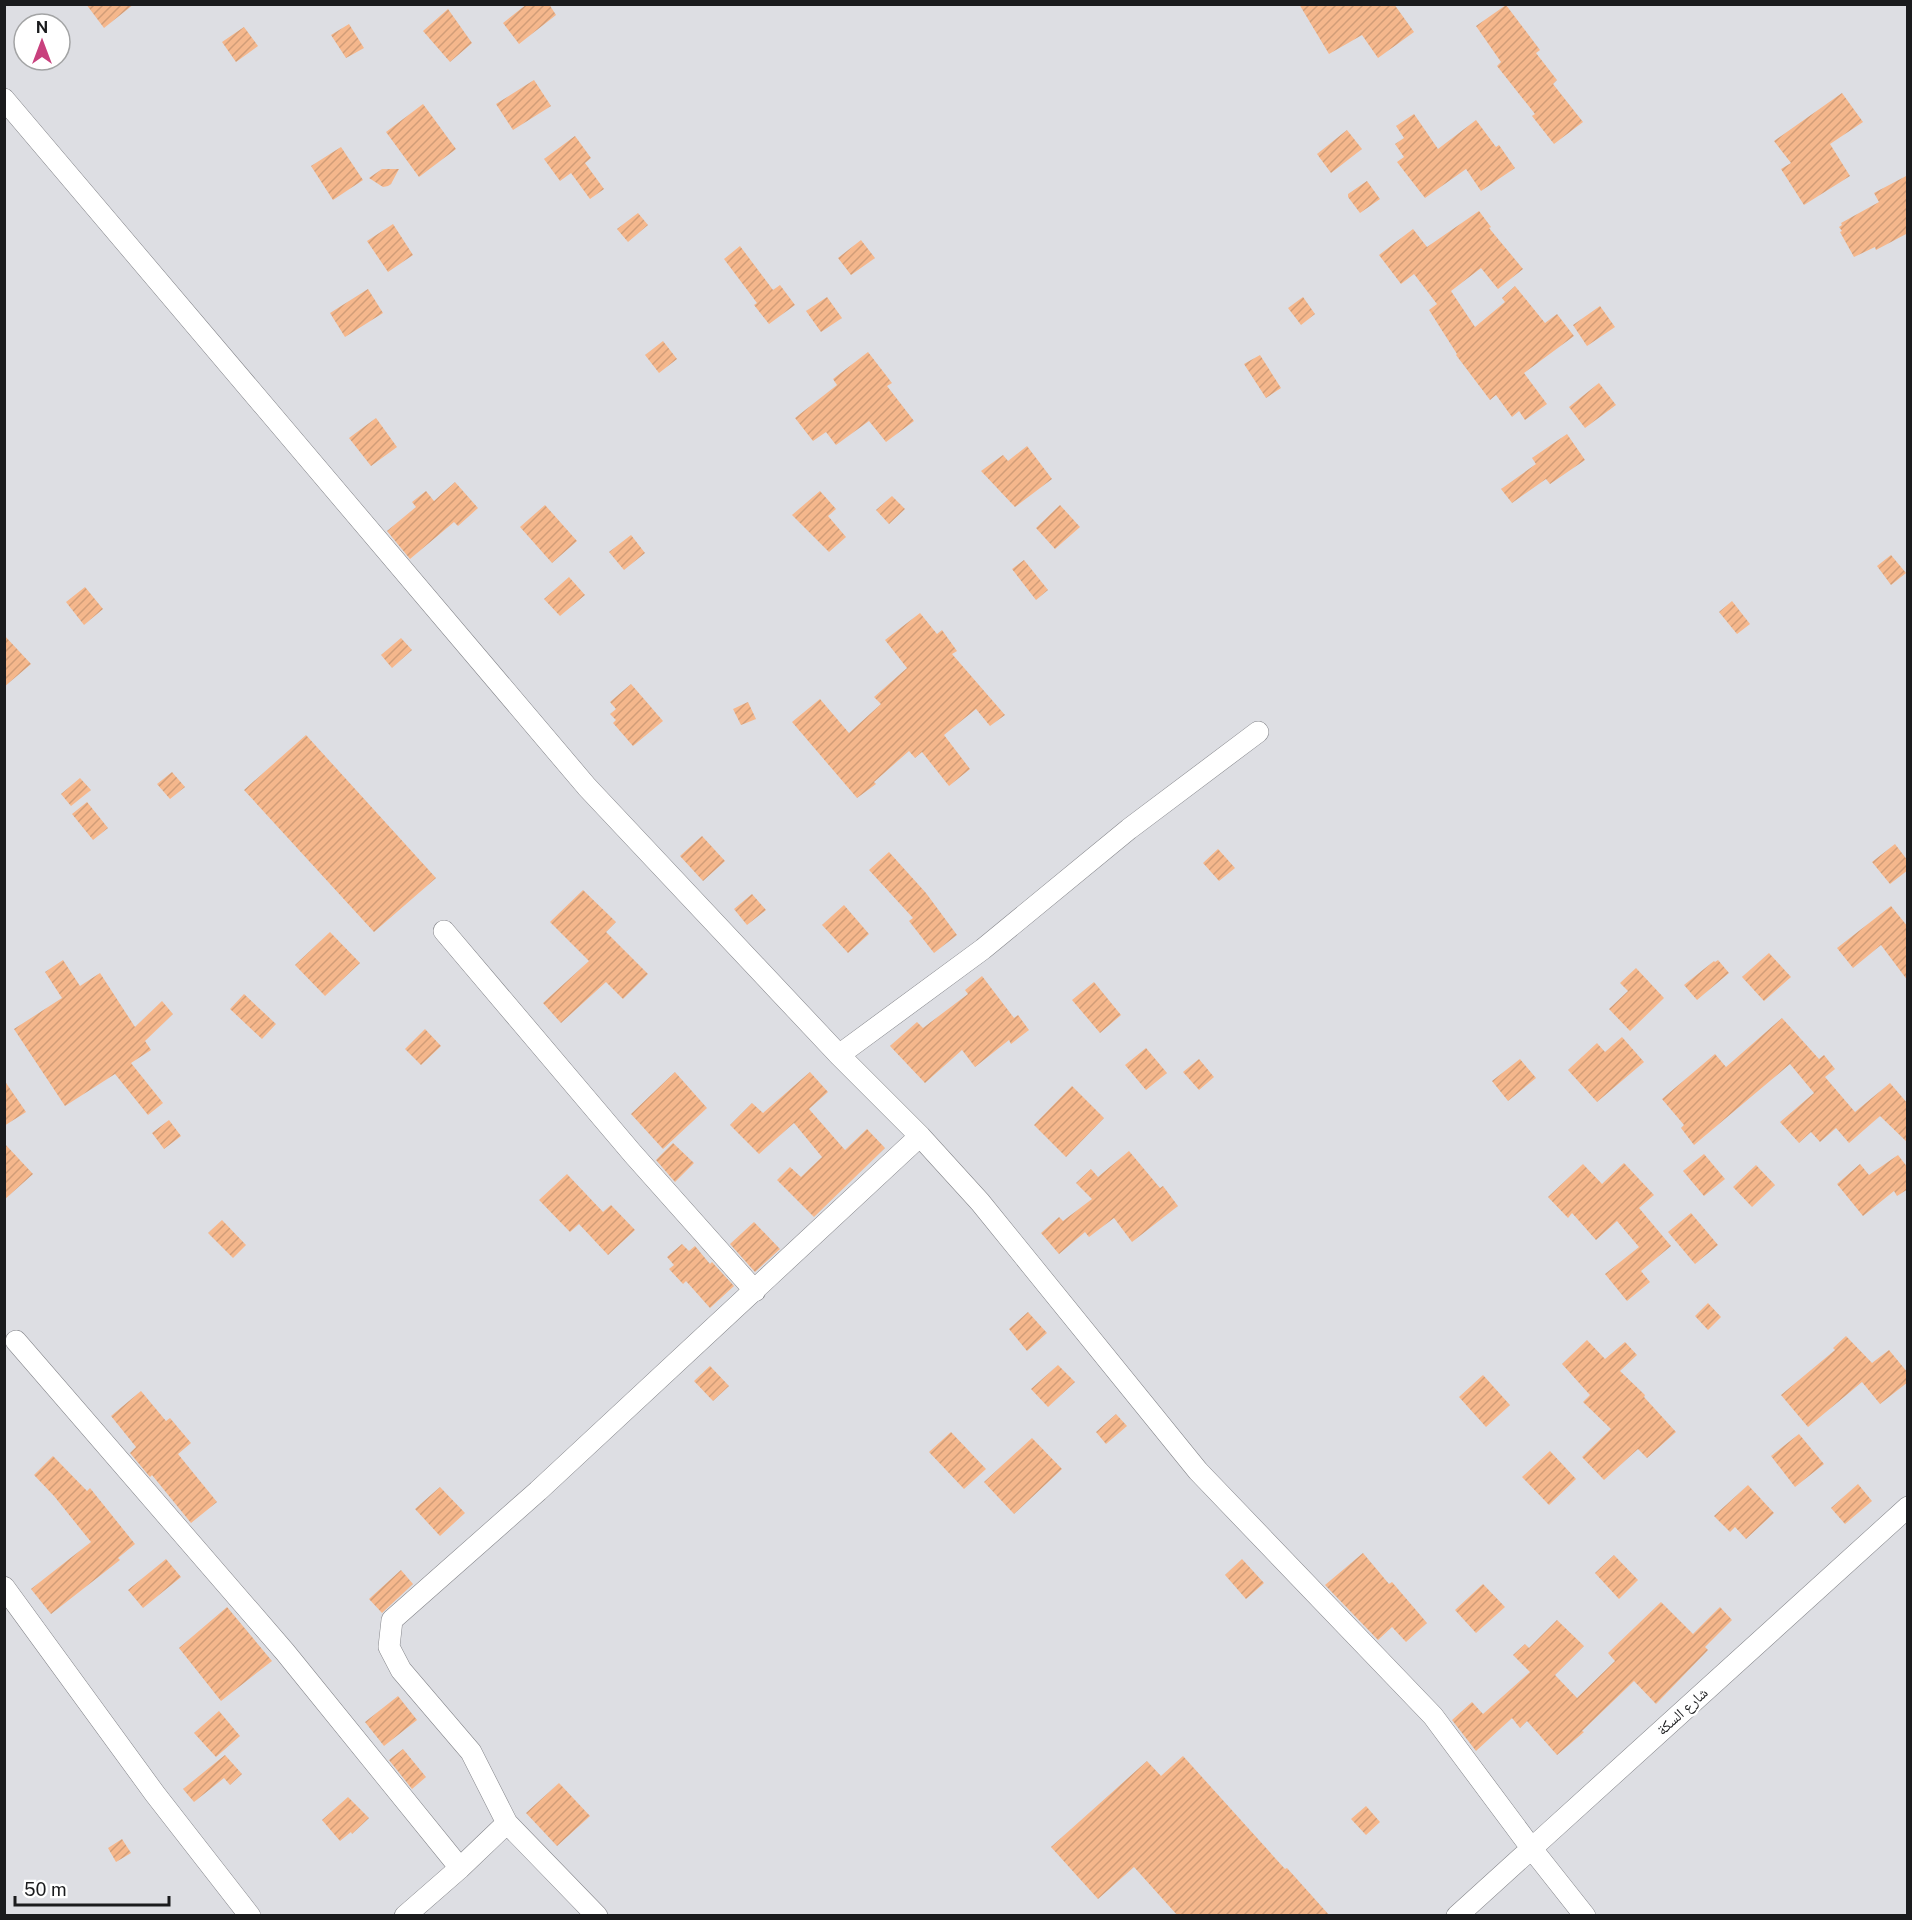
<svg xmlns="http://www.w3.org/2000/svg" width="1912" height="1920" font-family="'Public Sans','Noto Naskh Arabic',sans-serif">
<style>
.building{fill:url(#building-hatch)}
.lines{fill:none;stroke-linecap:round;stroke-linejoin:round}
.minor-casing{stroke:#84858a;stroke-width:22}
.minor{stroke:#fff;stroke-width:21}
.labels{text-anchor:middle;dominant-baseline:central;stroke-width:5;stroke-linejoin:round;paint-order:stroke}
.street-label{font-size:15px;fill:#1a1b1d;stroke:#fff}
</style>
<defs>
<pattern id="building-hatch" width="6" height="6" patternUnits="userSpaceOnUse" patternTransform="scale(1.5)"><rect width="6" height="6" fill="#f5b78c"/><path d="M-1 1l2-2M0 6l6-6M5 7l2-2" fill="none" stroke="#d19d78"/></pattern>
</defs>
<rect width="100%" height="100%" fill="#dddee3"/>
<path class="building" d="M86 4H134L104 28Z
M527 4H549L556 15 519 44 503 23Z
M1299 4H1394L1414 32 1378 58 1362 35 1329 54Z
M1506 5 1540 50 1536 53 1557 80 1553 84 1583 122 1554 144 1532 116 1535 114 1497 66 1501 62 1476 26Z
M448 9 472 43 450 62 423 31Z
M349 24 364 48 346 58 331 35Z
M244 27 258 46 236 62 222 42Z
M534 80 551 106 513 130 496 104Z
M1842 93 1863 122 1830 144 1850 176 1804 205 1781 169 1791 163 1774 141Z
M423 104 456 149 419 177 386 132Z
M1414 114 1438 149 1476 120 1496 147 1499 145 1515 168 1481 191 1466 169 1425 198 1397 162 1404 157 1395 144 1404 138 1396 126Z
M1347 130 1362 149 1331 173 1317 154Z
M575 136 591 158 585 163 604 189 590 199 571 173 560 181 544 159Z
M341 147 363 180 333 200 311 166Z
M382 169H399L391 184 388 186 383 187 369 178Z
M1908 175V233L1876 250 1875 247 1854 257 1840 232 1842 231 1839 227 1842 225 1841 223 1879 202 1874 193Z
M1367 181 1380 199 1360 213 1348 197V194Z
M1479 211 1491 227 1489 228 1523 269 1498 289 1481 268 1451 291 1475 327 1505 302 1502 298 1515 286 1545 323 1557 314 1574 336 1524 373 1547 404 1525 420 1519 411 1512 417 1496 395 1490 400 1456 355 1457 354 1429 310 1437 304 1414 274 1401 284 1379 255 1413 229 1427 247Z
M638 213 648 225 628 242 617 229Z
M393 224 413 255 388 272 367 241Z
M861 240 875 258 851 275 838 258Z
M740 246 773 290 780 285 795 305 769 324 754 305 757 303 724 259Z
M368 289 383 313 345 337 330 313Z
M827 297 842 318 821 332 806 311Z
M1303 297 1315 314 1301 325 1288 308Z
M1600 306 1615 327 1587 346 1573 325Z
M663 341 677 359 659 373 645 355Z
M868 352 892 383 887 386 914 421 886 442 869 421 836 445 826 432 813 441 795 418 837 385 833 379Z
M1260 355 1281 388 1266 398 1244 364Z
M1599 383 1616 405 1585 428 1569 407Z
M376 418 397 447 371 466 349 438Z
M1567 434 1585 460 1550 484 1546 479 1512 503 1501 489 1536 464 1532 458Z
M1027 446 1052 479 1015 507 981 471 1003 455 1008 461Z
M455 482 478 508 458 526 454 522 410 559 387 531 416 507 412 502 426 491 434 501Z
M820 491 836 509 828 516 846 537 829 552 792 515Z
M892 496 905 509 889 524 876 510Z
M545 505 577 541 552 563 520 527Z
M1060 505 1080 527 1055 549 1036 528Z
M631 535 645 553 624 570 609 552Z
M1891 555 1906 573 1891 585 1877 566Z
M1024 560 1048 590 1036 600 1012 569Z
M569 577 585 595 560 616 544 599Z
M85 587 103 609 84 625 66 602Z
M1732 601 1750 624 1737 634 1719 612Z
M920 613 937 634 942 630 957 651 952 654 1005 715 990 726 976 709 944 735 970 769 949 786 922 752 915 758 909 751 874 782 876 784 857 798 792 722 820 699 849 733 881 704 874 697 907 668 885 640Z
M4 635 31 664 4 687Z
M401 638 412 650 392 668 381 655Z
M631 684 663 721 633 746 613 723 616 720 610 714 616 709 610 702Z
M748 702 756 719 741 725 733 709Z
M306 735 436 878 374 932 244 790Z
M172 772 185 787 170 799 157 784Z
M80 778 91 790 71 806 61 794Z
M87 802 108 828 93 840 72 814Z
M702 836 725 861 703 881 680 856Z
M1895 844 1908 861V870L1890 884 1872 862Z
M1218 849 1235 868 1219 881 1203 863Z
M889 852 926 893 957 935 934 953 909 921 913 918 869 870Z
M583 890 616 922 606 932 648 974 623 999 606 982 561 1023 543 1003 589 961 550 922Z
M752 894 766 910 747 925 734 909Z
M844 905 869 934 848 953 822 925Z
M1891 906 1908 927V981L1881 945 1853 968 1837 948Z
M330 932 360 963 325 996 295 965Z
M1769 953 1791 977 1764 1001 1742 977Z
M63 960 80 986 100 973 135 1027 162 1001 173 1014 145 1041 151 1050 131 1063 163 1103 148 1115 115 1074 65 1106 14 1029 62 998 45 972Z
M1718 960 1729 973 1697 1000 1684 985 1714 961 1715 962Z
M1636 968 1664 998 1630 1031 1609 1009 1628 991 1620 983Z
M982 976 1014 1018 1018 1015 1029 1030 1011 1044 1009 1040 975 1067 962 1050 925 1083 890 1046 917 1022 923 1028 968 994 965 990Z
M1094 982 1121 1015 1100 1033 1072 1000Z
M244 994 276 1024 262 1039 230 1009Z
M1782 1018 1819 1059 1824 1055 1835 1069 1825 1077 1855 1112 1890 1083 1908 1104V1143L1880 1116 1849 1143 1836 1128 1820 1142 1811 1132 1799 1143 1780 1122 1814 1093 1790 1064 1694 1145 1681 1128 1684 1125 1662 1099 1715 1054 1726 1067Z
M425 1029 441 1046 421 1065 405 1049Z
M1622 1037 1644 1062 1597 1102 1568 1070 1597 1043 1605 1052Z
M1146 1048 1167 1073 1146 1090 1125 1065Z
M1199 1059 1214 1077 1199 1090 1183 1072Z
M1520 1059 1536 1078 1508 1101 1492 1081Z
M675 1072 707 1108 663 1149 631 1114Z
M810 1072 828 1092 809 1109 845 1150 867 1129 885 1148 814 1217 777 1180 790 1167 801 1177 822 1157 794 1123 759 1154 730 1125 752 1103 763 1113Z
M4 1080 26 1112 4 1126Z
M1072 1086 1104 1118 1066 1157 1034 1125Z
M169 1120 181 1136 164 1149 152 1133Z
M4 1143 33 1174 4 1200Z
M673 1143 694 1163 675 1182 656 1160Z
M1129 1151 1160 1188 1163 1186 1178 1206 1132 1242 1114 1218 1089 1237 1085 1232 1059 1254 1041 1233 1059 1217 1063 1221 1092 1199 1076 1183 1091 1169 1098 1177Z
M1704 1154 1725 1179 1704 1196 1683 1171Z
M1898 1155 1908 1168V1189L1897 1196 1894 1191 1863 1216 1837 1184 1860 1164 1869 1175Z
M1624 1163 1654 1195 1639 1208 1671 1246 1641 1271 1650 1282 1627 1301 1605 1274 1639 1247 1617 1221 1596 1240 1572 1213 1568 1218 1548 1197 1583 1164 1602 1184Z
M1756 1165 1775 1185 1752 1207 1733 1187Z
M567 1174 603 1212 611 1205 635 1230 608 1255 579 1224 570 1232 539 1200Z
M1691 1213 1718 1245 1695 1264 1668 1232Z
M222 1220 246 1245 233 1258 208 1233Z
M754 1222 780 1249 755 1272 730 1244Z
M682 1244 689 1251 695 1246 710 1264 712 1262 734 1286 710 1308 686 1281 683 1284 669 1269 674 1265 667 1257Z
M1708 1303 1721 1317 1708 1330 1695 1316Z
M1028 1312 1047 1333 1027 1351 1009 1329Z
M1846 1336 1872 1363 1889 1350 1908 1373V1382L1880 1404 1862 1382 1808 1427 1781 1395 1835 1350 1833 1348Z
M1587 1340 1605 1359 1625 1342 1637 1355 1620 1371 1645 1395 1644 1397 1676 1432 1647 1458 1638 1449 1604 1480 1582 1457 1611 1429 1583 1402 1590 1395 1562 1364Z
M1058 1365 1075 1382 1048 1407 1031 1389Z
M710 1366 729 1386 713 1401 694 1381Z
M1483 1375 1510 1405 1486 1427 1459 1397Z
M141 1391 166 1421 170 1418 191 1443 178 1454 217 1502 191 1523 152 1475 150 1477 130 1453 136 1447 111 1416Z
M1116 1414 1127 1426 1106 1444 1096 1432Z
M951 1432 986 1469 964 1489 929 1452Z
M1799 1434 1824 1464 1795 1487 1771 1456Z
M1032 1438 1062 1469 1014 1514 984 1482Z
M1550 1451 1576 1479 1549 1505 1522 1477Z
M53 1456 87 1491 90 1488 135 1544 118 1558 120 1560 51 1614 31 1589 91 1542 54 1496 34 1475Z
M1858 1484 1872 1501 1845 1524 1831 1508Z
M1748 1485 1774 1513 1746 1539 1735 1527 1730 1532 1714 1516Z
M440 1487 465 1513 440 1536 415 1509Z
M1363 1553 1389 1584 1392 1582 1427 1623 1406 1642 1392 1627 1378 1640 1325 1585Z
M1614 1555 1638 1580 1619 1599 1595 1573Z
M166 1559 181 1577 143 1608 128 1590Z
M1242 1559 1264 1583 1246 1599 1225 1575Z
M401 1570 413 1584 382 1613 369 1599Z
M1483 1584 1505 1607 1476 1633 1455 1610Z
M1661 1602 1693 1634 1720 1607 1732 1620 1705 1647 1708 1650 1656 1704 1634 1681 1582 1731 1584 1732 1557 1755 1527 1721 1520 1728 1512 1718 1476 1751 1452 1720 1472 1702 1483 1714 1530 1672 1513 1655 1525 1644 1529 1648 1557 1620 1584 1646 1555 1675 1577 1698 1615 1661 1608 1653Z
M227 1607 272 1661 221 1701 179 1648Z
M398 1696 417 1720 384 1746 365 1722Z
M219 1711 240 1736 216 1757 194 1733Z
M403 1749 426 1777 412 1789 389 1760Z
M225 1755 242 1774 230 1785 224 1778 194 1802 183 1789Z
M1183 1756 1285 1869 1287 1868 1330 1916H1178L1134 1867 1098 1899 1051 1847 1147 1761 1161 1776Z
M559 1783 590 1816 557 1846 526 1813Z
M348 1797 369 1818 352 1834 351 1832 340 1841 322 1820Z
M1366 1806 1380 1822 1366 1835 1351 1819Z
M122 1839 131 1853 116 1862 108 1848Z"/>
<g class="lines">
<defs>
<path id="minor" d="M4 99 587 787 839 1055 920 1136 980 1202 1198 1471 1433 1716 1532 1849 1585 1916
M444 931 633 1154 755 1291
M839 1055 983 949 1129 829 1258 732
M16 1341 285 1652 460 1868
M4 1587 155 1794 250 1916
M405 1916 460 1868 507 1823
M597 1916 507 1823 471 1752 401 1670 389 1647 392 1620 538 1491 920 1136
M1457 1916 1908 1507"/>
</defs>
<use href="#minor" class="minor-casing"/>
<use href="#minor" class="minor"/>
</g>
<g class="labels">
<g class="street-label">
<text transform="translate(1682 1711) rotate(-42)">شارع السكة</text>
</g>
</g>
<rect width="1912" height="1920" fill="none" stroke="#1a1b1d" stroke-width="12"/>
<g transform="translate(42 42)"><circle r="28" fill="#ffffff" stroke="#a3a4a5" stroke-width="1.5"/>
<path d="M0-4.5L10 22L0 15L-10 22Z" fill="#c8407d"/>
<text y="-9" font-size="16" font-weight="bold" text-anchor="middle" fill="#1a1b1d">N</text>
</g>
<path d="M15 1896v9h154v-9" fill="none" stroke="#1a1b1d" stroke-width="3"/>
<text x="24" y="1896" font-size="18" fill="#1a1b1d" stroke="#ffffff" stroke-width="4.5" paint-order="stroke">50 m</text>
</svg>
